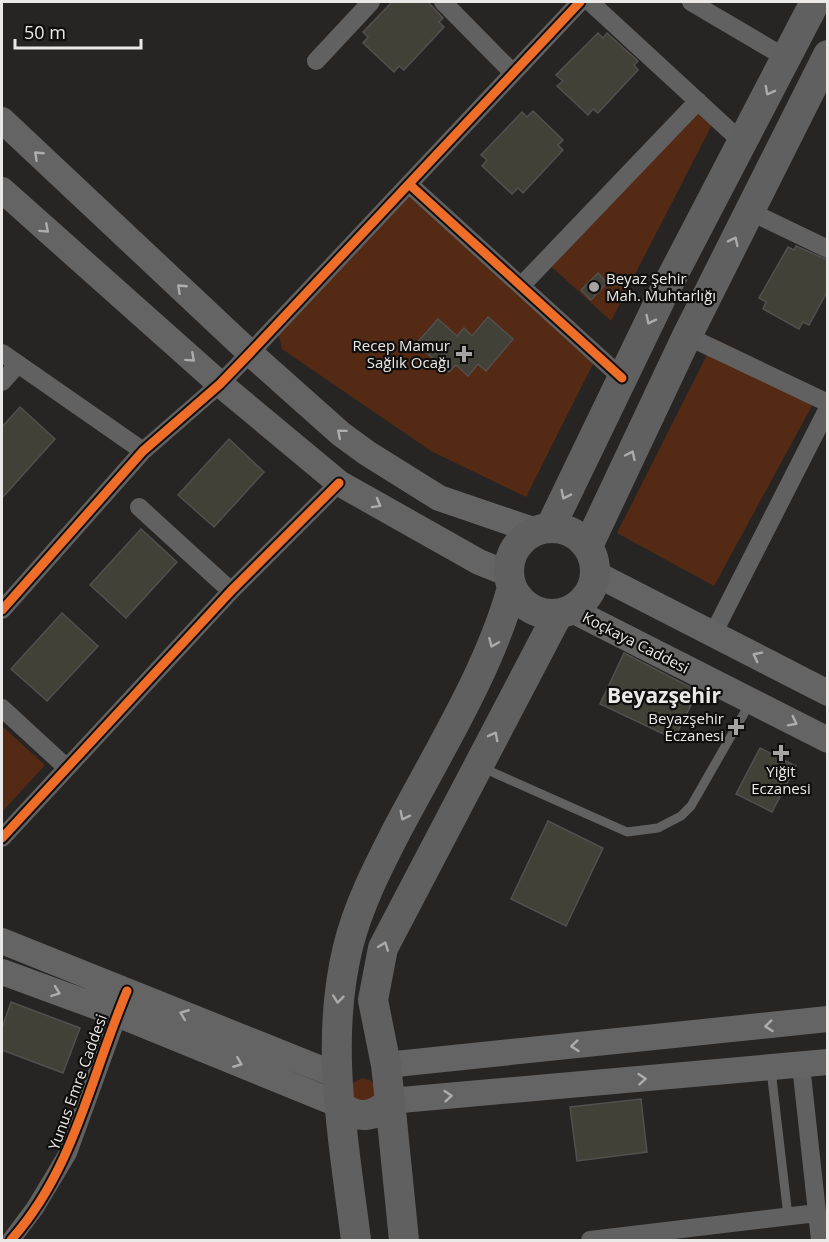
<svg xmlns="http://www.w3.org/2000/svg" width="829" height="1242" font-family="'Open Sans',sans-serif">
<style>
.green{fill:#552a15}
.building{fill:#424138;stroke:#51504f;stroke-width:1.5}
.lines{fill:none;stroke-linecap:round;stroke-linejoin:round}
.service{stroke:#626161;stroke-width:9}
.minor{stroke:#626161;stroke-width:18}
.secondary{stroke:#656464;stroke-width:26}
.trunk{stroke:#616060;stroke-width:30}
.cycleway-casing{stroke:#100f0e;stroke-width:13}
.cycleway{stroke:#ee6e29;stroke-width:9}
.oneway{stroke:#acabaa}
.oneway2{stroke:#aeadac}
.poi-dot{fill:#a5a4a3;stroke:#100f0e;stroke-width:2}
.labels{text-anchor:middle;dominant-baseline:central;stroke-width:4.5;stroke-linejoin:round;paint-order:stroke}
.poi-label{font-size:15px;fill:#eae9e7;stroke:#100f0e;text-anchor:end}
.street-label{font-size:15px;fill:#eae9e7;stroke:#100f0e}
.district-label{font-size:21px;font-weight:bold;fill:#eae9e7;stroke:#100f0e}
</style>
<rect width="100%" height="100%" fill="#262524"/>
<path class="green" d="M698 94 718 113 611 321 542 258Z
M420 183 601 348 526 497 431 451 282 349 278 332Z
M715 339 820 391 714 586 617 533Z
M2 726 45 765 2 812Z
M362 1078 370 1080 375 1086 374 1099 355 1103 351 1084Z"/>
<path class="building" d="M392 2H428L443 18 439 22 444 27 404 70 399 66 394 72 363 43 368 37 363 32Z
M598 33 603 38 607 33 638 61 634 65 638 70 598 113 593 109 588 115 557 86 563 81 556 75Z
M533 111 563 140 558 145 563 150 523 193 518 188 512 194 482 166 487 160 481 155 522 112 527 117Z
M796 246 828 260V290L809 325 803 322 799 329 763 309 766 302 759 298 788 247 794 250Z
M598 273 607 283 591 300 581 290Z
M488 317 513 339 486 371 478 364 468 376 456 365 449 372 416 344 438 319 457 336 464 328 472 336Z
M20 407 55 439 2 498V427Z
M229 439 264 472 214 527 178 495Z
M141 529 177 562 126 618 90 585Z
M62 613 98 646 47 701 11 669Z
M624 653 698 691 674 739 600 704Z
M760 748 796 766 772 812 736 794Z
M548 821 603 848 566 926 511 899Z
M11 1002 80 1028 63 1073 2 1050V1028Z
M641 1099 647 1152 577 1161 570 1107Z"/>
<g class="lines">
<path class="service" d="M483 768 627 832 658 828 681 816 691 806 750 703
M771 1070 788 1216"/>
<path class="minor" d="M443 2 513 73
M590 2 742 142
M691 2 786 58
M316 61 371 2
M409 184 622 378
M749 211 828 249
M521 286 698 101
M687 336 828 403
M2 353 143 451
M2 382 18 364
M139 507 231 591
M2 610 143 451 220 384 250 353 580 2
M713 634 828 408
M2 708 66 767
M2 838 231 591 339 483
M801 1065 820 1240
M11 1240 35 1208 68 1153 122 1004
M590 1240 817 1213"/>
<path class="secondary" d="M2 120 250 353 341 434 367 453 439 498 536 531
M2 190 220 384 339 483 479 562 509 574
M596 574 828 693
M572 610 828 740
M2 941 336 1075
M2 972 117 1014 340 1105
M386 1065 828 1019
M390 1101 828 1062"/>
<path class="trunk" d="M509 571a43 43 0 1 1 86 0a43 43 0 1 1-86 0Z
M550 528 663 294 815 2
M588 546 687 336 828 55
M390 1101 404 1240
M340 1105C356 1120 375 1118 390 1101L386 1065 373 1000 383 948 558 614
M356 1240C344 1143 324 1044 348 947 358 906 378 867 397 830 438 752 488 673 512 588"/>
<defs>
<path id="cycleway" d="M409 184 622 378
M2 610 143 451 220 384 250 353 580 2
M2 838 231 591 339 483
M11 1240C75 1168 90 1078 127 991"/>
</defs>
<use href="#cycleway" class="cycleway-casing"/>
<use href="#cycleway" class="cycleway"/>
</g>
<defs><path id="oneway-chevron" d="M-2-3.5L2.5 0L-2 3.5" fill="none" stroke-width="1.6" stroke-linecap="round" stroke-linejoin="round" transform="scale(1.5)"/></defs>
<g class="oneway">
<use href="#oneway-chevron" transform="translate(769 91) rotate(118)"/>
<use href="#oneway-chevron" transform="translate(734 241) rotate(-64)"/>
<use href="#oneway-chevron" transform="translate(650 320) rotate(116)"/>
<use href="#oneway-chevron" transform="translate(631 455) rotate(-65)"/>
<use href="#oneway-chevron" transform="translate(565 495) rotate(116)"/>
<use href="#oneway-chevron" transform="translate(493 643) rotate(113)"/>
<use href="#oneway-chevron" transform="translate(494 736) rotate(-62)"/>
<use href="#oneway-chevron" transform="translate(404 816) rotate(117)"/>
<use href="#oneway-chevron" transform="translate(384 946) rotate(-69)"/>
<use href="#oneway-chevron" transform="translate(338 999) rotate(96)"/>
</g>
<g class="oneway2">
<use href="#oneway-chevron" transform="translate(38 155) rotate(-137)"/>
<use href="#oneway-chevron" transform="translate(45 229) rotate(42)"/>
<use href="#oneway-chevron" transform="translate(181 288) rotate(-137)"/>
<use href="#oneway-chevron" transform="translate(191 358) rotate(42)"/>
<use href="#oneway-chevron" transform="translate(341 433) rotate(-140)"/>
<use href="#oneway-chevron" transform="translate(377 504) rotate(29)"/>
<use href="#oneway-chevron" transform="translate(757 656) rotate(-153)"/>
<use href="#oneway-chevron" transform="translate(793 722) rotate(27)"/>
<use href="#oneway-chevron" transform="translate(56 992) rotate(20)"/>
<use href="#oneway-chevron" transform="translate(184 1014) rotate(-158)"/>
<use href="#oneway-chevron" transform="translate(769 1026) rotate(174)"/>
<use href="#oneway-chevron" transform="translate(575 1046) rotate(174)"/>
<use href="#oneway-chevron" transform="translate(238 1063) rotate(22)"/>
<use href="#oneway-chevron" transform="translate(642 1079) rotate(-5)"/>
<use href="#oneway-chevron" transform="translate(448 1096) rotate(-5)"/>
</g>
<g class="poi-dot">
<circle cx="594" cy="287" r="6"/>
<path d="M461 345h6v6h6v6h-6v6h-6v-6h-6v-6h6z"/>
<path d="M733 718h6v6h6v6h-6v6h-6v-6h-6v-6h6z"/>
<path d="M778 744h6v6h6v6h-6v6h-6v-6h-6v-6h6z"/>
</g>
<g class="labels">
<g class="poi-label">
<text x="606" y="278" text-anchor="start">Beyaz Şehir<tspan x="606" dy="17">Mah. Muhtarlığı</tspan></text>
<text x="450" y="345">Recep Mamur<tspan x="450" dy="17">Sağlık Ocağı</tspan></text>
<text x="724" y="718">Beyazşehir<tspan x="724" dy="17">Eczanesi</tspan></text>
<text x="781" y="771" text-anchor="middle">Yiğit<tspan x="781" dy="17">Eczanesi</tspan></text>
</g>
<g class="street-label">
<text transform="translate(636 642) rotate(27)">Koçkaya Caddesi</text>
<text transform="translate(77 1082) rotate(-70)">Yunus Emre Caddesi</text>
</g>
<g class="district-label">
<text x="664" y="695">Beyazşehir</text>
</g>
</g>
<rect width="829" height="1242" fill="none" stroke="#eae9e7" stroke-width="6"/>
<path d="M15 39v9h126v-9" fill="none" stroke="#eae9e7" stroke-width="3"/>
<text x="24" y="39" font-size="18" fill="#eae9e7" stroke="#100f0e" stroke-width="4.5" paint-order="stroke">50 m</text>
</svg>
